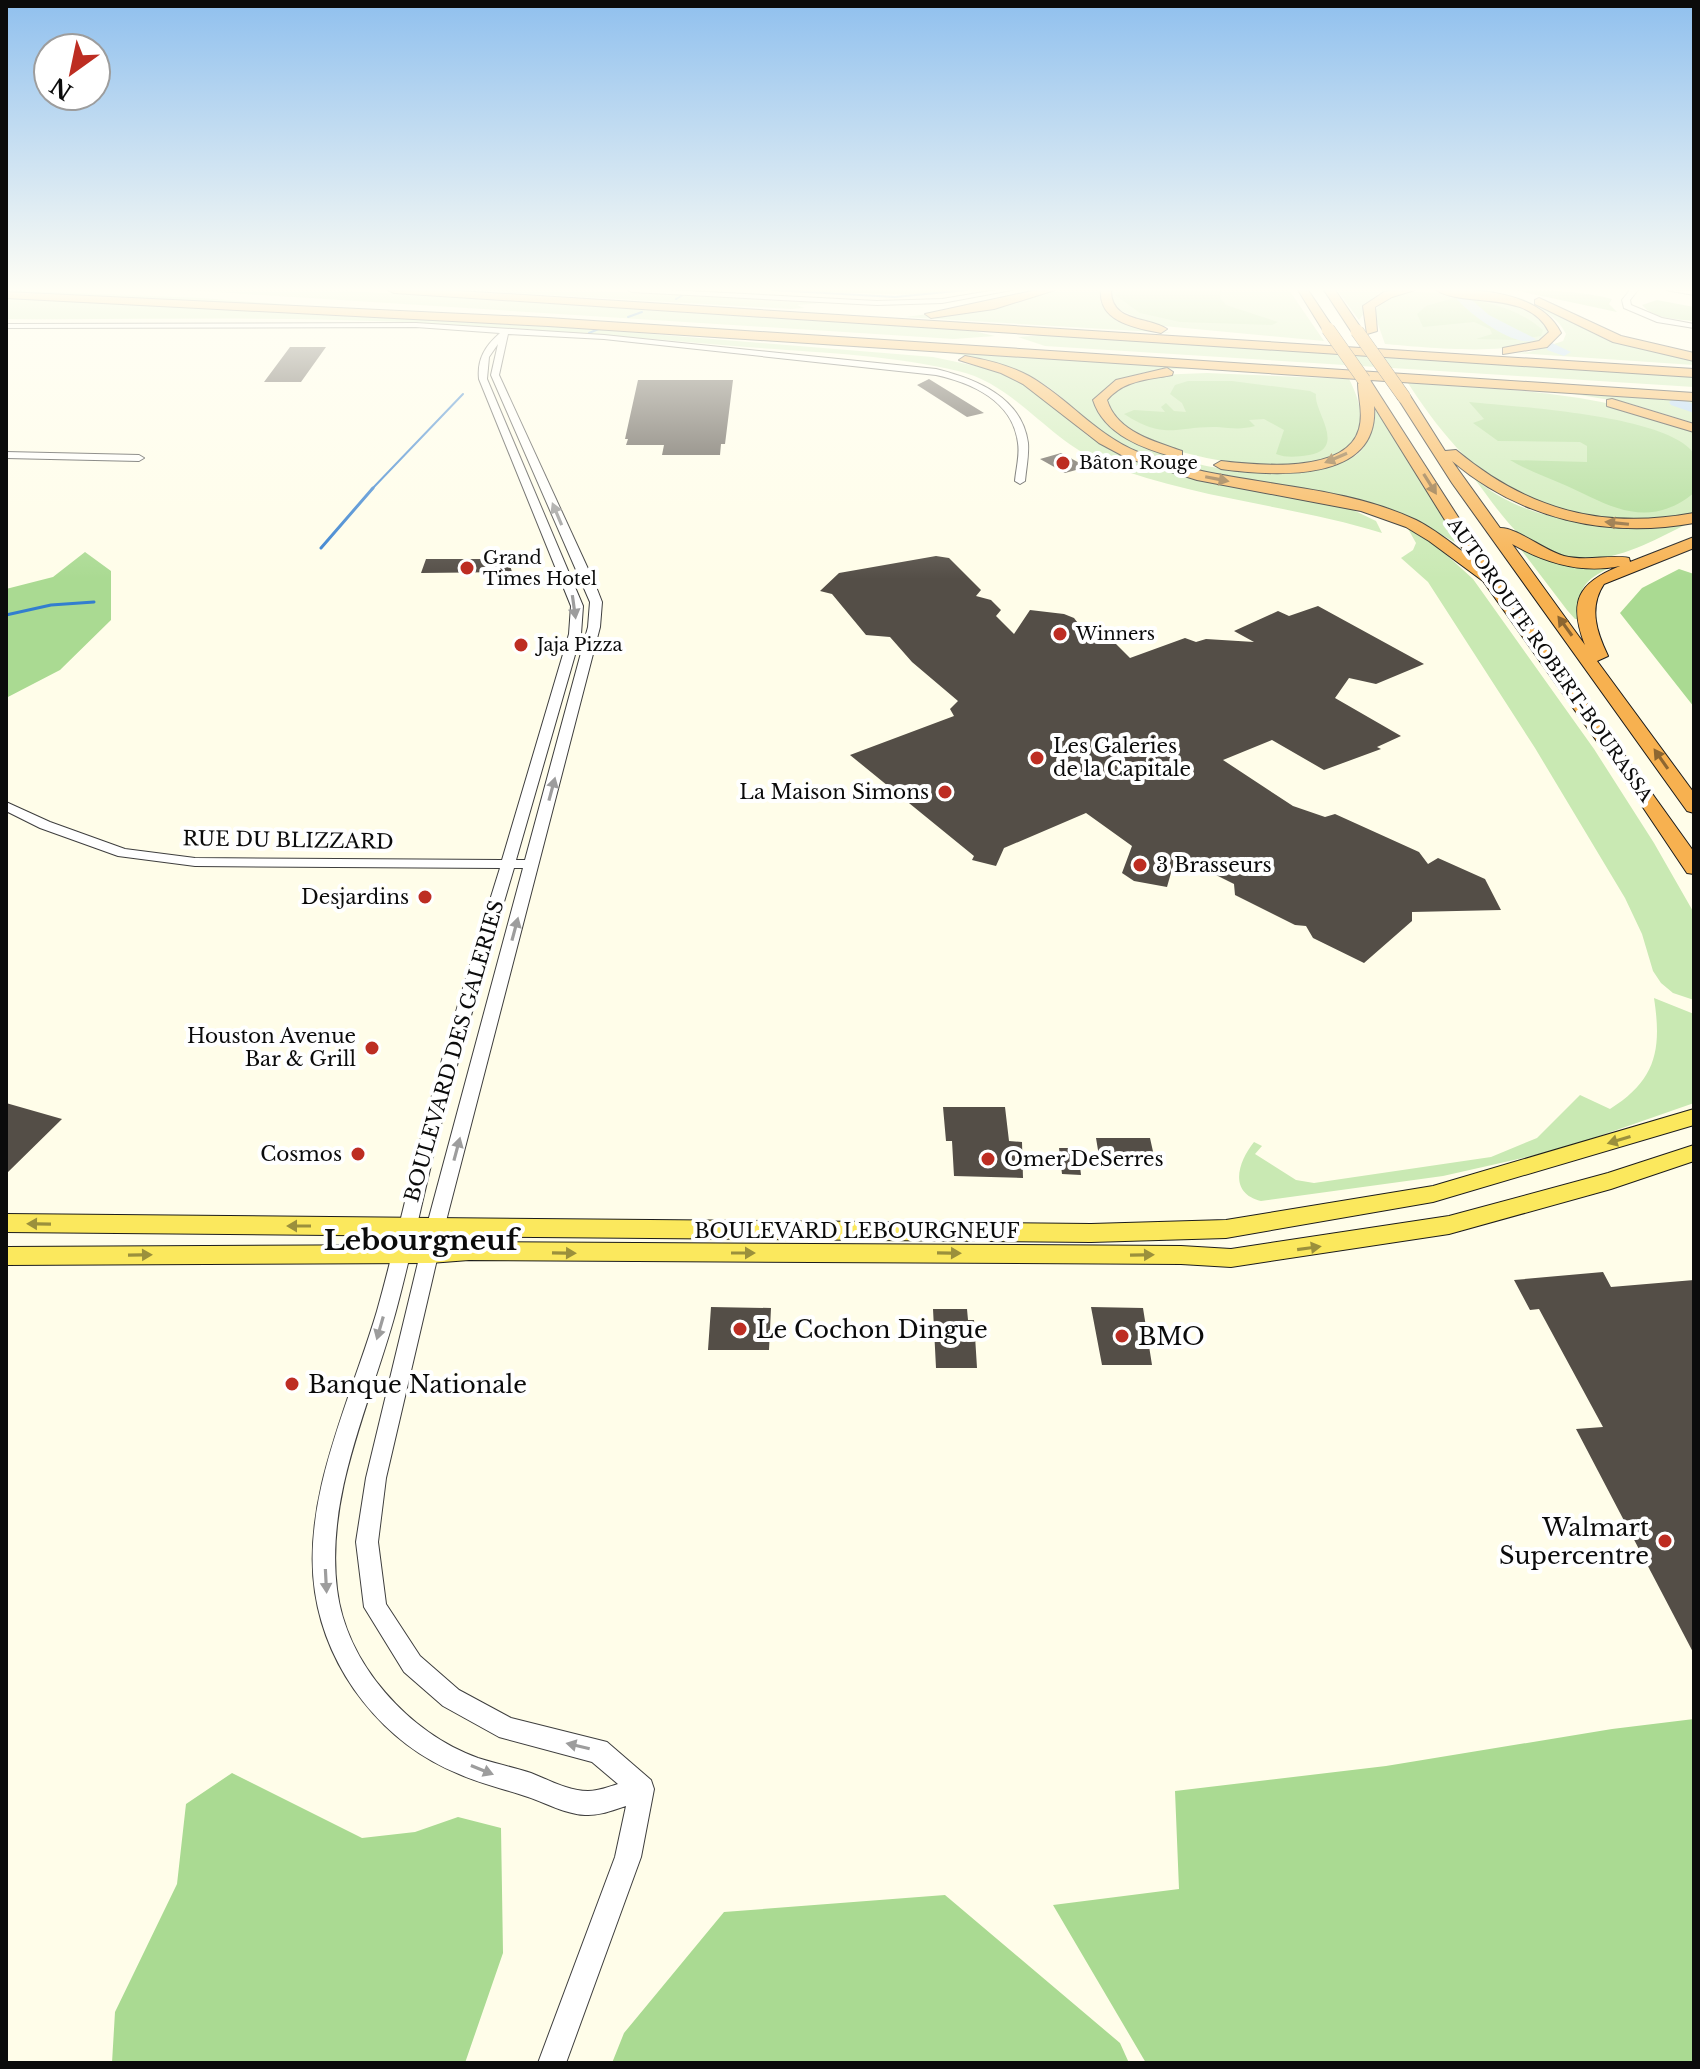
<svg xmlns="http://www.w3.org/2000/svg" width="1700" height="2069" font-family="'Libre Baskerville',serif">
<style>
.green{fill:#c9e9b3}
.forest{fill:#aada92}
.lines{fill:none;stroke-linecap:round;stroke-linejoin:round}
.stream-far1{stroke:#337ecf;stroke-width:2}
.stream{stroke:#337ecf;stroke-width:3}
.river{fill:#add2f7;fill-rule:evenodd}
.building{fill:#544e47}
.minor-casing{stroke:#3e3e3e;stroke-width:2}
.major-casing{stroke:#1c1c1c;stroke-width:2}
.highway-casing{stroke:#1c1c1c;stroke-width:2}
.minor{fill:#fff;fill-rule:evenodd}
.major{fill:#fbe85d;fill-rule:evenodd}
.highway{fill:#f7b150;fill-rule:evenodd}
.highway-bridge-casing{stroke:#1c1c1c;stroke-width:14;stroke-linecap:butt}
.highway-bridge{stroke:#f7b150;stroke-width:13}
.oneway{fill:#8d6631}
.oneway2{fill:#9d9d9d}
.oneway3{fill:#9b903c}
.poi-dot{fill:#bd2d22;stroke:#fff;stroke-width:3}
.labels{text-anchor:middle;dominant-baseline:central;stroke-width:8;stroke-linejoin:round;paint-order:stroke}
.far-poi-label{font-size:18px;fill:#0b0b0b;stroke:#fff;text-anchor:start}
.far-street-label{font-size:18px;fill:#0b0b0b;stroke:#fff}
.poi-label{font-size:20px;fill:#0b0b0b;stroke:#fff;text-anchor:end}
.street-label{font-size:20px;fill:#0b0b0b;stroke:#fff}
.near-poi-label{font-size:24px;fill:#0b0b0b;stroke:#fff;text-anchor:start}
.district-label{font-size:28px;font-weight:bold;fill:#0b0b0b;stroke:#fff}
</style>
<rect width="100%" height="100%" fill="#fffde9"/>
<path class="green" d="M6 290 201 298 399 313 6 293Z
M182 290H335L973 331 995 336 954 339Z
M466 290H583L822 303 797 305 804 308 791 309Z
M1060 290H1102L1100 302C1115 321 1149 329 1171 333L905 317 1006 304Z
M1111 290H1289L1324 341 1153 325 1111 306Z
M1337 290H1390L1379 293 1364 306V313L1359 320Z
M1468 290 1521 298 1617 343 1694 361V365L1515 353 1530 352 1563 341 1566 334C1550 301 1499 296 1468 290Z
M1406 292C1433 291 1553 297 1548 336 1517 358 1423 347 1385 344L1374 313C1382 299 1391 296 1406 292Z
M6 298 578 328 933 357 990 369 1021 381 1088 436 1136 461 1205 480 1347 507 1376 521 1382 533C1292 505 1195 499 1106 464 1050 443 1016 384 958 371 878 352 792 352 710 344 608 335 507 327 405 322 272 316 139 320 6 319Z
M1044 335 1694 376V387L1045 346 1018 337Z
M867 344 1220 369C1178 369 1123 364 1095 401 1112 444 1188 465 1232 470 1249 471 1269 469 1287 468 1309 468 1333 468 1353 457 1372 447 1368 426 1376 409L1468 551C1417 514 1357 507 1296 494 1244 483 1193 471 1142 455 1097 441 1074 400 1034 378 985 352 921 350 867 344Z
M1207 373 1349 379C1415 505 1176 468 1123 426 1116 420 1110 409 1105 401L1118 386 1156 375Z
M1408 383C1501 390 1609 390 1694 432V515C1637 524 1572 523 1519 497 1474 475 1434 424 1408 383Z
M1544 389 1694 399V423L1628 403Z
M1473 477C1528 527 1616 528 1685 525 1639 548 1592 575 1541 547 1534 543 1525 540 1520 535 1502 518 1488 496 1473 477Z
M1407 527 1438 547 1473 579 1594 749 1654 843 1694 913V1000L1673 993 1661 983 1653 971 1642 934 1625 898 1535 748 1428 582 1401 558 1413 550 1416 543Z
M1519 547 1552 561 1609 568C1583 581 1577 590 1579 619H1575L1567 610Z
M1654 998 1694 1014V1103L1562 1149 1443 1176 1261 1201C1228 1193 1238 1162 1254 1142L1262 1146 1255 1154 1296 1180 1314 1183 1491 1157 1537 1138 1580 1095 1610 1109C1656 1080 1662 1050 1654 998Z"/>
<path class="forest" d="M967 290 926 295 789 291 790 290Z
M1123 290H1221L1220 298 1226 305 1278 322 1272 325 1180 322 1140 313 1115 295Z
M1514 290C1547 290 1580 291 1612 299L1609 304 1617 312Z
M1454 298C1487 301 1517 308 1543 330L1541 336 1516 340 1476 339 1492 334 1490 329 1474 322 1423 327 1417 314 1426 306Z
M1657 300 1694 307V321C1676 319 1654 319 1642 305Z
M1188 381H1232L1310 391 1316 394C1313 411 1348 448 1309 455 1296 457 1287 458 1276 454L1284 430 1264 419 1249 420 1255 426C1240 430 1232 428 1217 427 1175 426 1166 441 1124 414L1134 410 1165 412 1161 407 1166 403 1174 411 1186 412 1182 403 1170 394 1175 385Z
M1469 402C1518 407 1659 415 1691 450 1698 459 1694 482 1694 493 1648 530 1612 507 1567 486 1547 477 1528 471 1510 460L1587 462V446L1580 442 1498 441 1473 423 1484 419Z
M85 552 111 571V620L60 670 6 698V589L53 577Z
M1679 569 1694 574V707L1620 613 1642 588Z
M1694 1719V2063H1146L1053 1905 1179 1889 1175 1791 1386 1766 1612 1729Z
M232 1773 362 1838 415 1832 458 1817 501 1828 503 1953 465 2063H112L115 2012 177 1884 186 1804Z
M945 1895 1120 2043 1129 2063H612L624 2033 724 1912Z"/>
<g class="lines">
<path class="stream-far1" d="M772 290 895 297 967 290
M676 299 683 295
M628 317 642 312
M589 333 601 328
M371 490 463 394"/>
<path class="stream" d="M321 548 373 488
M6 615 51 605 94 602"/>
<path class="river" d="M1458 295H1466L1489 315 1536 339C1518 351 1468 313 1456 298Z
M1552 343 1571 352 1564 356 1547 350V344Z
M1676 398 1694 404V413L1671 405 1669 402Z"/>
</g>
<path class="building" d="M290 347H326L301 382H264Z
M929 379 984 413 967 417 917 385Z
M638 380H733L725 444H721L720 455H662L664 445H626L628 439H625Z
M1061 453 1087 467 1065 473 1040 459Z
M936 556 949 558 981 590 976 596 991 600 1001 610 996 616 1014 634 1030 610 1064 614 1074 618 1081 627 1113 641 1130 658 1185 638 1196 642 1206 639 1254 642 1234 631 1278 611 1289 616 1318 606 1424 664 1376 684 1349 678 1335 698 1401 736 1377 747 1381 749 1324 770 1272 740 1223 760 1293 806 1325 817 1335 814 1419 852 1428 864 1438 858 1485 879 1501 910 1412 912V921L1364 963 1313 938 1306 926 1295 925 1235 895 1234 884 1176 855 1167 887 1134 881 1122 873 1132 846 1086 813 1004 848 996 866 972 860 974 856 850 755 954 716 950 709 958 701 912 662 890 637 866 635 832 594 820 591 839 573Z
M426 559H508L512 572 421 573Z
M6 1103 62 1119 6 1174Z
M943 1107H1005L1009 1141 1022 1142 1023 1178 954 1176 952 1141H946Z
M1096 1138H1150L1154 1156H1099Z
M1059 1148H1078L1081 1175 1062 1174Z
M1603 1272 1611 1287 1694 1280V1654L1576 1429 1603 1427 1539 1309 1530 1310 1514 1280Z
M711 1307 771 1308 769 1350H708Z
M1091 1307 1143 1308 1152 1365H1102Z
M933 1309H967L968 1320H974L977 1368H936Z"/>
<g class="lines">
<defs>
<path id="minor" d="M628 290H669L877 301 942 299 996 290H1012L942 303 877 305 632 292Z
M1630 290H1638L1630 300 1631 305 1662 318 1694 324V328L1657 322 1624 308 1622 300Z
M1666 290 1694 291V295Z
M416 323 604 335 936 369C976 379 1022 397 1028 443 1029 456 1026 469 1025 481L1020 484 1015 481C1016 469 1020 455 1018 443 1013 401 972 383 936 375L604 339 508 334 499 375 595 584 602 602 600 627 445 1225 386 1478 378 1542 386 1604 420 1656 459 1690 511 1718 607 1742 651 1780 654 1789 641 1857 566 2063H538L615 1857 626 1806C613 1810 599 1816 585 1815 565 1814 546 1803 528 1797 505 1789 481 1784 459 1774 384 1744 327 1672 315 1592 301 1499 351 1399 377 1311 395 1247 409 1182 426 1118 448 1034 474 951 500 868L195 866 118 856 40 828 6 811V802L50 822 125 849 195 858 502 860 569 634 571 606 479 379C477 359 485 346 500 333L416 327 6 328V324ZM498 344 491 375 590 602 588 627 525 860H516L581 634 583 606 487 379 489 357ZM514 868H523L427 1225 366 1478 356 1542 364 1607 404 1672 443 1706 499 1737 592 1762 618 1784C608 1787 598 1791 588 1791 568 1791 549 1780 531 1773 513 1767 496 1764 478 1758 409 1733 346 1664 337 1589 325 1492 373 1399 397 1307 414 1243 427 1177 444 1113 466 1031 490 949 514 868Z
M6 452 139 455 144 458 139 461 6 458Z"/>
<path id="major" d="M1694 1109V1125L1433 1202 1226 1238 1091 1242 6 1232V1214L1091 1224 1226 1220 1433 1186Z
M1694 1145V1161L1611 1189 1449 1234 1231 1267 1181 1264 469 1260 430 1263 6 1265V1247L430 1245 469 1242 1181 1246 1231 1249 1449 1216 1608 1173Z"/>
<path id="highway" d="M388 290H443L1694 369V377L394 293Z
M1037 290H1055L994 309 931 318 925 314Z
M1101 290H1111C1111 323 1147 316 1167 329L1161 333C1136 328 1098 322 1101 290Z
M1298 290H1308L1334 329 1332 332H1324Z
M1324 290H1335L1363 331 1361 334H1353Z
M1393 290H1415L1392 297 1375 307 1377 331 1367 334 1363 306 1384 292Z
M1436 290C1477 288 1541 292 1561 333L1547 347 1503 354V348L1539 341 1549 332C1528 289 1464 308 1436 290Z
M6 292 548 318 1694 393V401L1370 380 1496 576 1694 852V874L1687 873 1628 785 1483 581 1429 541 1406 527 1361 511 1197 480 1127 458 1099 443 1023 384 1001 373 959 360 965 356C987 360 1009 365 1029 376 1068 398 1096 435 1138 452 1227 488 1329 479 1416 520 1434 529 1450 542 1466 554L1374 406C1380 484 1273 476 1221 469L1214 465 1221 461C1256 465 1346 475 1359 429 1364 412 1357 395 1358 379L548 326 6 298Z
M1539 298 1621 336 1694 353V361L1613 342 1535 304V300Z
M1167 368 1173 372 1172 375C1147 380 1124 380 1107 400 1117 432 1154 441 1182 451V457L1177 458C1144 449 1104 435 1093 400L1116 380Z
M1399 394H1409L1445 451 1456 450C1528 510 1602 530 1694 513V523C1607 539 1521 519 1452 461L1500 528C1516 527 1545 551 1564 556 1587 562 1609 554 1629 558L1630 562 1694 537V548L1604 584C1588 608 1597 633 1608 656L1597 661 1694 793V813L1687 811 1452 483 1397 397ZM1512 544C1545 563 1581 574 1620 566 1578 583 1568 601 1585 645Z
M1612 399 1694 424V432L1607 406V400Z"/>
</defs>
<use href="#minor" class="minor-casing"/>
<use href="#major" class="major-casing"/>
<use href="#highway" class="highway-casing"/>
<use href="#minor" class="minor"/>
<use href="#major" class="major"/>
<use href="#highway" class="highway"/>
<defs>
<path id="highway-bridge" d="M1328 329 1364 380
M1357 331 1404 397"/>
</defs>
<use href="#highway-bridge" class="highway-bridge-casing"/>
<use href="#highway-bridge" class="highway-bridge"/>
</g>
<defs><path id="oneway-solid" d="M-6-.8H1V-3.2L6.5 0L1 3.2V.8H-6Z" transform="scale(2)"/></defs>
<g class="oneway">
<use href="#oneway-solid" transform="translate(1336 458) rotate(157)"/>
<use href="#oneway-solid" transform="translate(1217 479) rotate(11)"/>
<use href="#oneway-solid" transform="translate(1430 484) rotate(58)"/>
<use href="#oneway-solid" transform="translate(1617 523) rotate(-174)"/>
<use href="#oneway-solid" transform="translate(1565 626) rotate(-126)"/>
<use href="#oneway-solid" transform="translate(1661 759) rotate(-125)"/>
</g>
<g class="oneway2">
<use href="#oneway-solid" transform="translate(557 514) rotate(-113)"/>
<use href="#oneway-solid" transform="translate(574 607) rotate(82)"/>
<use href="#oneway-solid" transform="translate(552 789) rotate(-75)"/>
<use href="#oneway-solid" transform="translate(515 929) rotate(-75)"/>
<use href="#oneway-solid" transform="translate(457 1149) rotate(-75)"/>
<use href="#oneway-solid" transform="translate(380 1328) rotate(106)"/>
<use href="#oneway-solid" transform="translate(326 1581) rotate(87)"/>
<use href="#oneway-solid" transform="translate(578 1746) rotate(-167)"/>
<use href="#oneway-solid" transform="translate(482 1770) rotate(22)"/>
</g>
<g class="oneway3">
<use href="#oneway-solid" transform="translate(1619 1140) rotate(163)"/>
<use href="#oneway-solid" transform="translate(39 1224) rotate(-179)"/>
<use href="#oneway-solid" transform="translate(299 1226) rotate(-180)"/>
<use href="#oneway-solid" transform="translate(1309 1248) rotate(-8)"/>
<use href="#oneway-solid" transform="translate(564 1253) rotate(1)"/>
<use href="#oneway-solid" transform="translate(743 1253)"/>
<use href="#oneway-solid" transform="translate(949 1253) rotate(1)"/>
<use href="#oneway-solid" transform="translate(140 1255) rotate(-1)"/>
<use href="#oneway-solid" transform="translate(1142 1255) rotate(-1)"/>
</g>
<linearGradient id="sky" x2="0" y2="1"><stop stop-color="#90c0ee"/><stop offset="0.5" stop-color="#fffef5"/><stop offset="1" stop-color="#fffef5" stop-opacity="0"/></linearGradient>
<rect width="1700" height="579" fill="url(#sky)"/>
<g class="poi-dot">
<circle cx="1063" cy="463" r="8"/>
<circle cx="467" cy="568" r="8"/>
<circle cx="1060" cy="634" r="8"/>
<circle cx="521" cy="645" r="8"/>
<circle cx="1037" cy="758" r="8"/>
<circle cx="945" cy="792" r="8"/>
<circle cx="1140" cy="865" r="8"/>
<circle cx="425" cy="897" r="8"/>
<circle cx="372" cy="1048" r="8"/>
<circle cx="358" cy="1154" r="8"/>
<circle cx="988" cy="1159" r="8"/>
<circle cx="740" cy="1329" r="8"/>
<circle cx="1122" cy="1336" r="8"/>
<circle cx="292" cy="1384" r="8"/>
<circle cx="1665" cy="1541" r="8"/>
</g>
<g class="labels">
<g class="far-poi-label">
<text x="1079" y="463">Bâton Rouge</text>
<text x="483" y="558">Grand<tspan x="483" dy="21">Times Hotel</tspan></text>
<text x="1076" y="634">Winners</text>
<text x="537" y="645">Jaja Pizza</text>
</g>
<g class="far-street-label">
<text transform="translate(1550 660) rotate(55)">AUTOROUTE ROBERT-BOURASSA</text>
</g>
<g class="poi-label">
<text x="1053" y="746" text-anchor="start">Les Galeries<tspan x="1053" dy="23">de la Capitale</tspan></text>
<text x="929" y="792">La Maison Simons</text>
<text x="1156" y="865" text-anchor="start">3 Brasseurs</text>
<text x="409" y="897">Desjardins</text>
<text x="356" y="1036">Houston Avenue<tspan x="356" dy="23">Bar &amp; Grill</tspan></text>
<text x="342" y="1154">Cosmos</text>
<text x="1004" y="1159" text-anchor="start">Omer DeSerres</text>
</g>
<g class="street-label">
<text transform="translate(288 840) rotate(1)">RUE DU BLIZZARD</text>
<text transform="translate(454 1051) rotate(-74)">BOULEVARD DES GALERIES</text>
<text x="857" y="1231">BOULEVARD LEBOURGNEUF</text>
</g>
<g class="near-poi-label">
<text x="756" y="1329">Le Cochon Dingue</text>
<text x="1138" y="1336">BMO</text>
<text x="308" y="1384">Banque Nationale</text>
<text x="1649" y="1527" text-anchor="end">Walmart<tspan x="1649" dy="28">Supercentre</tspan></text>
</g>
<g class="district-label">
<text x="421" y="1240">Lebourgneuf</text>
</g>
</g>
<rect width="1700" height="2069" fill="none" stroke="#0b0b0b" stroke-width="16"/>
<g transform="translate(72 72) rotate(213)"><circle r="38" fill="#ffffff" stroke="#9d9d9d" stroke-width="2"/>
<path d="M0-6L14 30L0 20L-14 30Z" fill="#bd2d22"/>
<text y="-12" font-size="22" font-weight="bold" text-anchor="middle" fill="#0b0b0b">N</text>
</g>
</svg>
